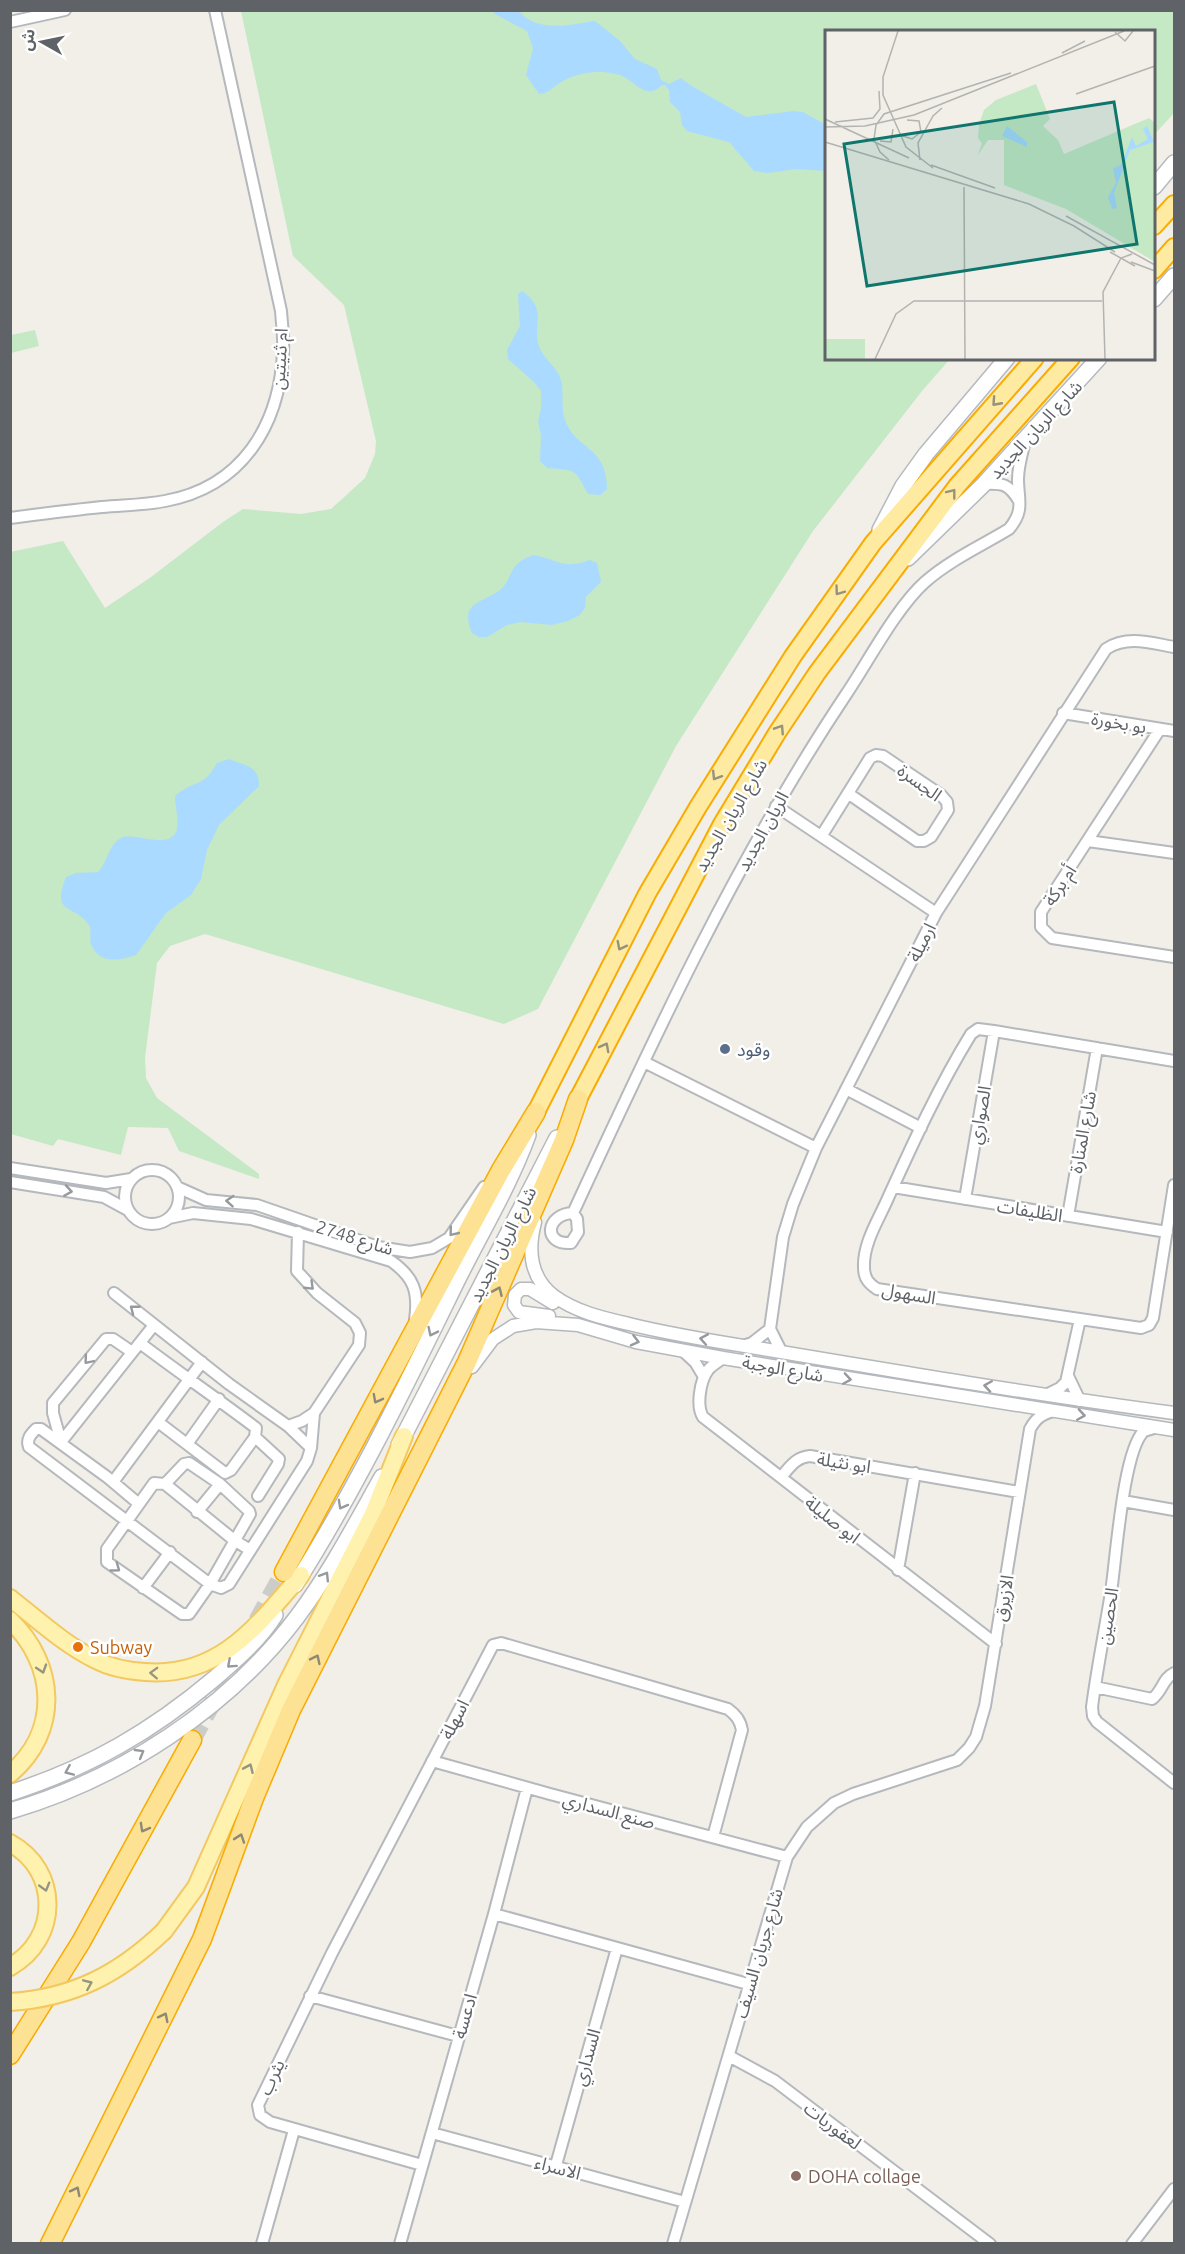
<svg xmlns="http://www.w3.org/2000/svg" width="1185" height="2254" font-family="Ubuntu,'Noto Sans Arabic',sans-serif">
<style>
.green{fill:#c5e8c5}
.water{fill:#aadaff}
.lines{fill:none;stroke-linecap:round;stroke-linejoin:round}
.motorway-tunnel{stroke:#ccccc8;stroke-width:18;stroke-dasharray:18 9;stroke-linecap:butt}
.minor-casing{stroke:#b5b8bc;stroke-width:14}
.tertiary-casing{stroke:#b5b8bc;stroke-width:15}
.secondary-casing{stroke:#b6babf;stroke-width:18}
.primary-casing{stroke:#f2c960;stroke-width:20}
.trunk-casing{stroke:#f9ab00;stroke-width:20}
.motorway-casing{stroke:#f9ab00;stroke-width:21}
.minor{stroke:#fff;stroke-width:10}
.tertiary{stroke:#fff;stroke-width:12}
.secondary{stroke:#fff;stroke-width:15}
.primary{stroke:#fff2af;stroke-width:16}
.trunk{stroke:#feeaa1;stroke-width:16}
.motorway{stroke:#fde293;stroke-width:18}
.primary-bridge-casing{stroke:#f2c960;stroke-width:20;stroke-linecap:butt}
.primary-bridge{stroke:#fff2af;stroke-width:16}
.oneway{stroke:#97927c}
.oneway2{stroke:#979a9d}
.oneway3{stroke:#8e8975}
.oneway4{stroke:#979581}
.service-dot{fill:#5c6f8a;stroke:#fff;stroke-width:2}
.food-dot{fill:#e8710a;stroke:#fff;stroke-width:2}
.education-dot{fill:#8d6e63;stroke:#fff;stroke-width:2}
.labels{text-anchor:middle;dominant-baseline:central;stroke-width:5;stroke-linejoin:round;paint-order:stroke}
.street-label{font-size:18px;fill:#5f6368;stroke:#fff}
.service-label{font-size:18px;fill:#4e5e75;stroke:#fff;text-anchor:start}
.food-label{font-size:18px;fill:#c56008;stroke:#fff;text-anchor:start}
.education-label{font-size:18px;fill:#785e54;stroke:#fff;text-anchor:start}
.inset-road{fill:none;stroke:#b3b3b1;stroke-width:1.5}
.view{fill:#0f766e;fill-opacity:0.15;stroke:#0f766e;stroke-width:3}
.inset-edge{fill:none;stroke:#5f6368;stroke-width:3}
</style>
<rect width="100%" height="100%" fill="#f1efe8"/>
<path class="green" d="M241 11H1174V113L1154 135V32H826V358L950 359 922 391 813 531 676 746 538 1009 504 1024 205 934 170 946 157 963 145 1058 146 1078 157 1098 259 1174V1179L179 1151 168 1128 128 1127 121 1155 58 1139 53 1146 11 1134 10 552 63 541 105 608 151 577 223 522 243 509 301 514 331 509 365 478 375 454 376 441 344 305 293 256Z
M35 330 39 346 11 353V335Z"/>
<path class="water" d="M492 11H519C537 33 569 25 595 21L620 41 635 59 657 69 661 80 669 84 681 78 690 85 746 117 794 111 803 112 826 125V171L796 169 768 173 754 171 729 142 687 131 682 125 680 112 670 102 669 90 665 85H662C649 99 638 86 626 78 620 74 611 73 604 72 592 71 573 75 563 81 554 85 549 94 539 94L526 75 533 48 527 31 495 14Z
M522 291C550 310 530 326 540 349 545 360 558 368 561 380 564 391 561 405 564 417 574 451 607 444 607 489L600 495 588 494C573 467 578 471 547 468L540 461 541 435 538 421 541 409V391L535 383 508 359 507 350 520 326 518 294Z
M534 555C560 560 562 570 590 560L597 563 601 582 586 597 585 608 580 615 568 621 551 625 521 622 507 625 487 637H479L472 633C459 602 481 604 500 590 515 577 506 564 534 555Z
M229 759C245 766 259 765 259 786L219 825 207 850 201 879 191 895 166 913 136 955C119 961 98 964 91 944 89 937 92 931 89 925 74 903 51 916 66 877L76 873 98 872C108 862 108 845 121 838 134 831 171 852 177 829 179 820 175 806 175 796 193 780 204 788 217 763Z"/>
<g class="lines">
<path class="motorway-tunnel" d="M257 1621 284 1572
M192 1740 237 1658"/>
<defs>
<path id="minor" d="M10 22 65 10
M984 484C1003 483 1009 484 1019 501
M10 518C41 514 71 510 102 507 123 505 145 505 165 501 242 487 279 426 283 353 284 339 282 325 281 311L215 10
M1063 713 1174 731
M1160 729 1041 912V927L1052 938 1174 957
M776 806 936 913
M822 835 870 758 876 755 883 756 941 795 947 802 948 810 931 837 924 841H917L849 794
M1088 841 1174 853
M1174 1061 994 1031 978 1029 971 1034C939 1086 913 1143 888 1198 879 1219 863 1243 864 1267 864 1278 868 1283 877 1289L1141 1328 1149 1325 1153 1318 1174 1185
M644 1062 816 1148
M846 1089 921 1128
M10 1168 106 1183 131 1179
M125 1197a27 27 0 1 1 54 0a27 27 0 1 1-54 0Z
M10 1182 104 1197 128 1210
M177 1187 206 1200 257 1205 378 1247 410 1252 432 1248 449 1238 484 1187
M893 1187 1167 1232
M965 1199 994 1031
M573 1213C655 1035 738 856 847 693 869 660 897 607 925 582 950 560 981 546 1009 529 1025 510 1018 500 1018 479 1018 467 1022 453 1025 441
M573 1213 577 1219 578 1232 571 1243C542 1245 546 1214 573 1213Z
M1068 1216 1097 1048
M169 1218 193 1213 251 1219 391 1261C414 1277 419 1292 415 1320
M114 1293 229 1384 288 1426 311 1448
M140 1343C178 1372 218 1399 256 1428L255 1437 231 1470 225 1473 158 1422
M743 1346 752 1343 770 1329
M682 1350 695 1362 704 1377
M782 1353 770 1329 783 1237 793 1204 816 1148 936 913 1106 649C1127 635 1151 643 1174 647
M723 1358C718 1362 712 1365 708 1370 700 1381 696 1406 703 1417L996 1644
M1068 1376 1080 1401
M1046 1395 1060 1388 1066 1382 1080 1319
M288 1426 302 1421 314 1413 359 1345 360 1333 355 1323 317 1293 297 1271 298 1232
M1157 1427 1144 1431C1123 1450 1116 1560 1111 1592 1105 1630 1097 1668 1092 1707L1093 1716 1097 1722 1174 1783
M255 1437 279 1459 278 1464 258 1496
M61 1442 53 1413V1403L106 1339H113L132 1352
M61 1442 154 1325
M187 1444 219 1399
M781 1477C790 1467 796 1457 810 1456L1019 1492
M113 1482 202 1362
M165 1484 184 1464 189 1463 220 1484 197 1512
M220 1484 249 1511 250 1514 210 1584 189 1614H182L107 1562V1549L154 1483 165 1484 234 1540 250 1550
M1123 1501 1174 1510
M139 1504 107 1477 41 1429H36C31 1434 26 1439 29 1447L210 1584 221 1588 229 1584 307 1461 311 1448 314 1413
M898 1570 915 1473
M143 1588 170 1552
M1095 1687 1152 1699C1162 1692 1163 1678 1174 1673
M432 1761 550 1794 787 1857
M494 1914 748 1984
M310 1996 458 2036
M729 2056 775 2081 990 2244
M432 2133 685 2202
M422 2165 270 2122 260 2115 258 2105 332 1953 493 1645 501 1643 728 1709C736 1715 740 1720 742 1730L713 1837
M556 2165 617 1948
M262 2244 294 2130
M400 2244 494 1914 527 1788
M673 2244 787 1857 807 1827 834 1803 853 1794 957 1760 969 1748 976 1737 985 1706 1030 1429C1036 1418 1042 1414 1054 1411
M1132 2244 1174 2189"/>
<path id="tertiary" d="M535 1222C528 1249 529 1277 554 1296 576 1312 603 1318 629 1324 673 1335 718 1342 763 1349 900 1372 1037 1395 1174 1413
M549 1316 519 1312 514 1305 515 1295 521 1289H530L553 1303
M472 1367 493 1339 513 1326 536 1322 578 1325 636 1342 723 1358 1174 1430"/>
<path id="secondary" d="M1154 187 1174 163
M1154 299 1174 276
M880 530 903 486 926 454 1007 358
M908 558 984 484 1099 358
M399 1445 557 1138
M295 1585C356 1489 406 1385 456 1283 480 1234 509 1187 528 1135
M10 1793C90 1767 151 1732 215 1678 236 1660 260 1639 275 1615
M10 1811C120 1779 228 1709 297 1617 330 1573 355 1525 382 1477"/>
<path id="primary" d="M10 1598C38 1620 65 1645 96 1660 111 1668 129 1671 145 1672 219 1678 257 1626 301 1575
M10 1620C56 1664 61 1731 10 1774
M10 1843C60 1870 60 1939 10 1967
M164 1931 196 1887 286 1685 373 1514 404 1436"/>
<path id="trunk" d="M1154 226 1174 204
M1154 270 1174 247
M578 1099 722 824 777 733 817 673 957 486 1071 358
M536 1112 647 894 698 807 793 656 873 543 1035 358"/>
<path id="motorway" d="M284 1572 501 1170 536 1112
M10 2055 81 1942 192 1740
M50 2244 202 1939 254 1798 291 1710 467 1362 564 1140 578 1099"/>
</defs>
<use href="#minor" class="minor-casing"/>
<use href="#tertiary" class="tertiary-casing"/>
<use href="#secondary" class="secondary-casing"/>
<use href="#primary" class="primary-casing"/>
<use href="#trunk" class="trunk-casing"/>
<use href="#motorway" class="motorway-casing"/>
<use href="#minor" class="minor"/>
<use href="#tertiary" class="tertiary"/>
<use href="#secondary" class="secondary"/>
<use href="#primary" class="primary"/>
<use href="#trunk" class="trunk"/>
<use href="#motorway" class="motorway"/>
<defs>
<path id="primary-bridge" d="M10 2002C73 1998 119 1974 164 1931"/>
</defs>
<use href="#primary-bridge" class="primary-bridge-casing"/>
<use href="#primary-bridge" class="primary-bridge"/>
</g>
<defs><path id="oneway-chevron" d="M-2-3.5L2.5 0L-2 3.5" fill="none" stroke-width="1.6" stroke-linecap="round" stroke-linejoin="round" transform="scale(1.5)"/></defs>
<g class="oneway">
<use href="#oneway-chevron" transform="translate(996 402) rotate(132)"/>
<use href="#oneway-chevron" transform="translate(952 493) rotate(-52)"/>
<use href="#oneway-chevron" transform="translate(839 591) rotate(126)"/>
<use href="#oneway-chevron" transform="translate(780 729) rotate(-57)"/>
<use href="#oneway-chevron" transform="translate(716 776) rotate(122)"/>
<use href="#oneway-chevron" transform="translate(621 946) rotate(117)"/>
<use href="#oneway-chevron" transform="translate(605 1047) rotate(-62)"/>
</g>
<g class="oneway2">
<use href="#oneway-chevron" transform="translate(68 1191) rotate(9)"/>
<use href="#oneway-chevron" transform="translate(230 1201) rotate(-176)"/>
<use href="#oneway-chevron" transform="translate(453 1232) rotate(129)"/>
<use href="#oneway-chevron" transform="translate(310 1286) rotate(44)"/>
<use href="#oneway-chevron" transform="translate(134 1309) rotate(-142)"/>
<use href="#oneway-chevron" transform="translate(432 1332) rotate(116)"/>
<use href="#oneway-chevron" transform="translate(704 1339) rotate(-170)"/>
<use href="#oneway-chevron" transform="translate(635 1341) rotate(14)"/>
<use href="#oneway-chevron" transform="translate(88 1360) rotate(130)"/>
<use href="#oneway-chevron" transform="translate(847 1379) rotate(9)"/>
<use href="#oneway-chevron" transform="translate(988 1386) rotate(-171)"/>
<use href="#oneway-chevron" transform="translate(1081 1415) rotate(9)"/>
<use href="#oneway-chevron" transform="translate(342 1505) rotate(119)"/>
<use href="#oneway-chevron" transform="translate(116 1568) rotate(36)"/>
<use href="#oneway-chevron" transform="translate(325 1576) rotate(-58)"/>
<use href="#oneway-chevron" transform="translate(231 1664) rotate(138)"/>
<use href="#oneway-chevron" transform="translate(140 1753) rotate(-30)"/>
<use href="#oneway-chevron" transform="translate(69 1771) rotate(157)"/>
</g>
<g class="oneway3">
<use href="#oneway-chevron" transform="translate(498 1291) rotate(-66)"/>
<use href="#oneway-chevron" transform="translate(377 1399) rotate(118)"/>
<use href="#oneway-chevron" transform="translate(316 1659) rotate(-64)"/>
<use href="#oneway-chevron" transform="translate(144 1828) rotate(119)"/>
<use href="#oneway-chevron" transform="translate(240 1838) rotate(-71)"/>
<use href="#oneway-chevron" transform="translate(164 2017) rotate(-63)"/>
<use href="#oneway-chevron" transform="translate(76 2191) rotate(-63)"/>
</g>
<g class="oneway4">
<use href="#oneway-chevron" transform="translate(42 1669) rotate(72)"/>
<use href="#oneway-chevron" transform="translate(154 1673) rotate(-178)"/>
<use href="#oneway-chevron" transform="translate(249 1768) rotate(-66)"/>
<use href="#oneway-chevron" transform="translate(45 1887) rotate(74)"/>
<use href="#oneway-chevron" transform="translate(88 1984) rotate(-23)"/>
</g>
<circle class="service-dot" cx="725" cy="1049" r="6"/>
<circle class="food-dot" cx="78" cy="1647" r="6"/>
<circle class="education-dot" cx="796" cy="2176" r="6"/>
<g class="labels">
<g class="street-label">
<text transform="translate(279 359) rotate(-87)">ام ثنيتين</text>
<text transform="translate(1035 429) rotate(-47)">شارع الريان الجديد</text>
<text transform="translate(1119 722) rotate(9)">بو بخورة</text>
<text transform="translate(920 782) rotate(36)">الجسرة</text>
<text transform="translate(730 815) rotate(-60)">شارع الريان الجديد</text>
<text transform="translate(762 831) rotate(-61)">الريان الجديد</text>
<text transform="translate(1059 885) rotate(-57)">أم بركة</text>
<text transform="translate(921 942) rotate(-63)">ارميلة</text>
<text transform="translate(979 1115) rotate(-80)">الصواري</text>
<text transform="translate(1082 1132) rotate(-80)">شارع المنارة</text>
<text transform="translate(1030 1210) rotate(9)">الظليفات</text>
<text transform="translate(355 1237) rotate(17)">شارع 2748</text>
<text transform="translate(502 1244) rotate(-63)">شارع الريان الجديد</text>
<text transform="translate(909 1293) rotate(10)">السهول</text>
<text transform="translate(783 1368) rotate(10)">شارع الوجبة</text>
<text transform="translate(844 1462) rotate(9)">ابو نثيلة</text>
<text transform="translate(833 1519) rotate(38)">ابو صليلة</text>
<text transform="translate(1003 1598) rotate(-81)">الازيرق</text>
<text transform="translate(1107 1616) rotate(-81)">الحصين</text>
<text transform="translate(454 1719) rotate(-63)">اسهلة</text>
<text transform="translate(609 1810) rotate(15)">صنع السداري</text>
<text transform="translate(758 1953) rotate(-74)">شارع جريان السيف</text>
<text transform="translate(464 2016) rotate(-74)">ادعسة</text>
<text transform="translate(586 2057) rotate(-74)">السداري</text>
<text transform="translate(271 2077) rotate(-65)">يثرب</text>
<text transform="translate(833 2125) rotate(37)">لعقوريات</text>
<text transform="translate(558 2167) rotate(15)">الاسراء</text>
</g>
<g class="service-label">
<text x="737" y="1049">وقود</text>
</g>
<g class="food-label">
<text x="90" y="1647">Subway</text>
</g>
<g class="education-label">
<text x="808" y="2176">DOHA collage</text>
</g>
</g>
<g transform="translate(825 30)">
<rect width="330" height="330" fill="#f1efe8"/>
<path d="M211 54 225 89 218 96 233 110 239 124 324 88 330 93V232L241 179 179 155V110H163L153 125 157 113 153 108 154 94 159 80 171 70ZM0 309H40V329H0Z" fill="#c5e8c5"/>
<path d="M182 96 202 112V117L177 106ZM322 96 329 112 305 120 289 163 292 178 287 179 283 167 291 153 288 138 296 135 307 107 311 116 323 109 318 99Z" fill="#aadaff"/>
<path class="inset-road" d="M73 1 58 47V65L81 117 108 138M290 2 300 11 308 1M237 23 260 11M251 64 330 36M0 89 84 128M10 92 48 88 55 79 54 61M0 97 40 96 89 85 299 1M75 105 87 109 96 102 94 91 82 90M55 111 66 112 68 99M0 112 204 174 249 196 290 222M64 130 55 122 49 109 51 95 59 84 186 43M95 130 93 113 108 86 117 78M106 135 170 158M139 157 140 329M241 186 330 235M285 222 310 236M306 232 330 241M50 329 71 284 89 271H277M280 329 278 262 296 228 307 224"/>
<path class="view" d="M289 72 312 214 42 256 19 114Z"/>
<rect width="330" height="330" class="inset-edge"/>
</g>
<rect width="1185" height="2254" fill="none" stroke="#5f6368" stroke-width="24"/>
<g transform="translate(42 42) rotate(279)" stroke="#ffffff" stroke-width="4.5" paint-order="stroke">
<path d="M0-4.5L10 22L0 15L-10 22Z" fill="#5f6368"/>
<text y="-9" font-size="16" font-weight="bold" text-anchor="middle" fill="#5f6368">ش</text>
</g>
</svg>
